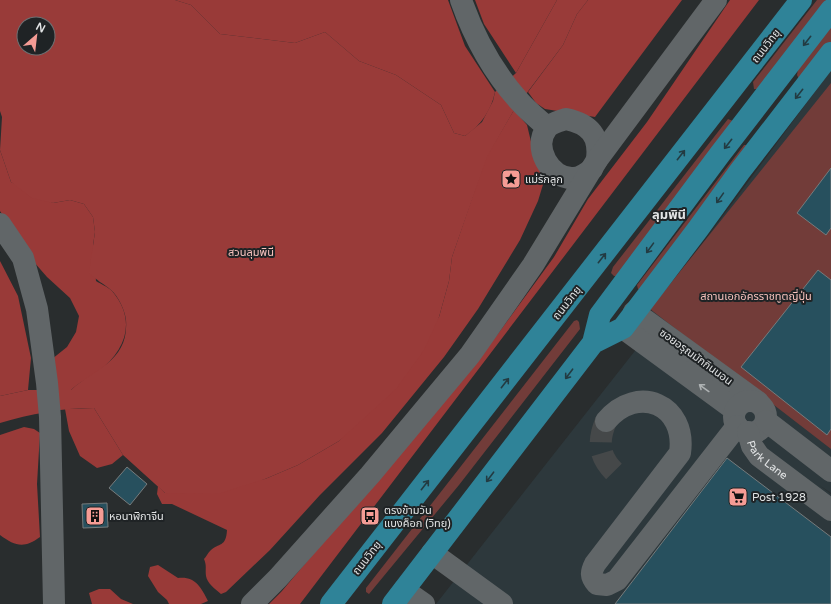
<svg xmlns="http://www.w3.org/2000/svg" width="831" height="604" font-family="'Varela Round','Noto Sans Thai',sans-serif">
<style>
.built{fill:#2d383c}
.green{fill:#723c39}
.forest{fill:#993a38}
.water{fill:#993b39;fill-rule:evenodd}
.building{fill:#27505e;stroke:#767b7c}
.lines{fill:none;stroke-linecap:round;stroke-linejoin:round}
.minor-tunnel{stroke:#454849;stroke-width:22;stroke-dasharray:22 11;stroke-linecap:butt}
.minor{stroke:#616668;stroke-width:22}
.major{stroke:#2f8398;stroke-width:22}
.oneway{stroke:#233b42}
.oneway2{stroke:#aeb2b3}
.labels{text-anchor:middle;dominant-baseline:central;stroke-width:4;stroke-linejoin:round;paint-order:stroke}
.street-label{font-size:11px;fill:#e2e4e5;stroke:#1f2325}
.poi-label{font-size:11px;fill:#e2e4e5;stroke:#1f2325;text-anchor:start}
.park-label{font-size:11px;fill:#fac4bf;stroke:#1f2325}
.quarter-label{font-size:13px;font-weight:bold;fill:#e2e4e5;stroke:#1f2325}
</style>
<rect width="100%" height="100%" fill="#292d2e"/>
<path class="built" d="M831 70V493L819 485 831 494V604H436L638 347 630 341Z"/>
<path class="green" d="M817 0H829L758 89H754L753 82Z
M831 26V44L799 79 797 75 798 69Z
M831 83V449L650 309Z
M728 119 733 121 619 276H614L611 273 613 267Z
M744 145H747L642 290 638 289 637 285Z
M577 320 579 322 580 329 459 485 369 594 366 592V588L574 321Z"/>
<path class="forest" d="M175 0H448L465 46 495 92C491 111 481 125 465 136L454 133 441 105 396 75 359 61 325 32 295 43 220 34 191 5Z
M475 0H557L516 73 484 24Z
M588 0H682L595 117 545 109 536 103 528 92 563 45 577 14Z
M730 0H759L300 604H269L282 591 497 335 554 257 588 199 647 122Z
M514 110 527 125 533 150 545 178 538 201 520 240 478 309 444 357 382 433 320 495 270 550 226 592 221 594C215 589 207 583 206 576 205 569 207 566 204 559 206 557 208 553 210 551 219 542 226 548 227 530L172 504H162L157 494 158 486 165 493 265 479 298 465 339 441 439 317 449 281 452 257 486 157Z
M0 150 11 182 53 203 70 200 84 204 93 217 95 232 93 245 96 281C101 284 108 287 112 291 137 320 126 350 99 371 90 378 79 382 71 390H54L52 359 67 347 76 332 79 316 70 298 47 277 27 254 0 211Z
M0 261 18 296 31 358 28 390 0 396Z
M94 408 123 455 112 464 97 468 80 456 69 431 65 409Z
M24 427 34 429 40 433 37 484 40 537C24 549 15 546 0 535V435Z
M158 565 178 578C195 576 201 587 208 601L201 604H169L167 600 158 592 148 576 150 567Z
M99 589H110L121 599 133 604H92L89 593Z"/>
<path class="water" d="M0 0H175L191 5 220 34 295 43 325 32 359 61 396 75 441 105 454 133 465 136 482 122 493 101 495 92 516 73 557 0H588L577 14 563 45 514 110 487 157 452 257 449 281 439 317 424 350 396 389 339 441 298 465 265 479 218 494 165 493 123 455 94 408C61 408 31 414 0 423V396L28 390H71C96 368 129 361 126 320 125 310 118 296 111 290 104 284 96 280 89 273L95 232 93 217 84 204 70 200 53 203 32 198 11 182 0 150 2 117 0 111ZM24 24H48V48H24Z"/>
<path class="building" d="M831 168V228L826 235 797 213Z
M818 270 831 280V429L827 435 741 367Z
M727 458 831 537V604H615Z
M127 467 147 484 130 505 109 488Z
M107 503 108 527 83 528 82 504Z"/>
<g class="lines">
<path class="minor-tunnel" d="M606 421C596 445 600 460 620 477"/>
<g class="minor">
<path d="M461 0C474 37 493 72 520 102 528 111 538 119 547 127"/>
<path d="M592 169C587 173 580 178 573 178 550 179 532 147 547 128 551 123 560 121 566 119 590 124 600 136 597 160"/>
<path d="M0 224 23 258 37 309 47 383 50 417 54 604"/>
<path d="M634 312 758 402"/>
<path d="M623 328 735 410"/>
<circle cx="750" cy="417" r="16"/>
<path d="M606 421C638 383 687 405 680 453L595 564C591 572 590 576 597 584L607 585 617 580 737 426"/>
<path d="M766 421 831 471"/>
<path id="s1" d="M748 432 752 446 759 456 831 510"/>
<path d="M432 553 502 604"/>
<path d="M404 590 424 604"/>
<path d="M252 604 278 578 370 475 470 355 533 265 597 160 716 0"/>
</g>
<path class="major" d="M593 343 623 328 698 229 740 171 831 53
M331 604 801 0
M393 604 593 343 600 315 720 154 831 10"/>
</g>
<defs><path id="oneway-shaft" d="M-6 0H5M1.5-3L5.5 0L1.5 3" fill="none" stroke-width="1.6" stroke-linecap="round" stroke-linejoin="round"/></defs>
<g class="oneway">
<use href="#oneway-shaft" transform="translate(807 41) rotate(128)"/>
<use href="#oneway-shaft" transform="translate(799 94) rotate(128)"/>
<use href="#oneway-shaft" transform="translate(728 144) rotate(128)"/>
<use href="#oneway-shaft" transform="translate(681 155) rotate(-52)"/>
<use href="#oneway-shaft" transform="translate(720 198) rotate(125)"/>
<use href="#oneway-shaft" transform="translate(650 248) rotate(126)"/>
<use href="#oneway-shaft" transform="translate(602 258) rotate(-52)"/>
<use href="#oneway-shaft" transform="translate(569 374) rotate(127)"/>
<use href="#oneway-shaft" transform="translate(505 383) rotate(-52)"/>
<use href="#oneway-shaft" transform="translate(490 477) rotate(127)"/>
<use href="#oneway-shaft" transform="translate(425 485) rotate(-52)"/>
</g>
<use class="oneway2" href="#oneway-shaft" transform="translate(704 388) rotate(-144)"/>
<defs>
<symbol id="sight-square" viewBox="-11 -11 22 22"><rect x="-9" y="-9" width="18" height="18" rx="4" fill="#f59c95" stroke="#1f2325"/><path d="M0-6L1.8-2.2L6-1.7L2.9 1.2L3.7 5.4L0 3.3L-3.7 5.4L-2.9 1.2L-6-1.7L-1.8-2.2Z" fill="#111"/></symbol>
<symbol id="supermarket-square" viewBox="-11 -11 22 22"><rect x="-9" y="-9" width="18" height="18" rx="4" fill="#f59c95" stroke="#1f2325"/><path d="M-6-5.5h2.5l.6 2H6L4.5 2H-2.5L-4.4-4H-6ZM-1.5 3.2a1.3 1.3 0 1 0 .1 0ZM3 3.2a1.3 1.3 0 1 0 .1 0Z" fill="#111"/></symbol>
<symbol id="building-square" viewBox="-11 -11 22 22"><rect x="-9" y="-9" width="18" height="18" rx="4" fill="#f59c95" stroke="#1f2325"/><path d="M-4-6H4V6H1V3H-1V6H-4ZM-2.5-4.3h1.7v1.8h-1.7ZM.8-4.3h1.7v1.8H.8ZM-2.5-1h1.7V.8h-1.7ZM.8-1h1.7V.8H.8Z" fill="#111"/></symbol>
<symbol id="bus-square" viewBox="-11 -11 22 22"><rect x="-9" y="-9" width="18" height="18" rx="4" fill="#f59c95" stroke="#1f2325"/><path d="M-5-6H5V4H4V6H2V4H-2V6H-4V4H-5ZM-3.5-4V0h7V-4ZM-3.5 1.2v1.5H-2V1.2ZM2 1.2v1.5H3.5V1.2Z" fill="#111"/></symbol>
</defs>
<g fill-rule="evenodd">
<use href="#sight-square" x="500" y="168" width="22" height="22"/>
<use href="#supermarket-square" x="727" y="486" width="22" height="22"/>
<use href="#building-square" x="84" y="505" width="22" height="22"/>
<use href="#bus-square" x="359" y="505" width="22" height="22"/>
</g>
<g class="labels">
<g class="street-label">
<text transform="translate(766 46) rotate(-52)">ถนนวิทยุ</text>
<text transform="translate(567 303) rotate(-52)">ถนนวิทยุ</text>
<text transform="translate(696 357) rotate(36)">ซอยอรุณมักกินนอน</text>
<text stroke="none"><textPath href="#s1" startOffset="35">Park Lane</textPath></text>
<text transform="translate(367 558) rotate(-52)">ถนนวิทยุ</text>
</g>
<g class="poi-label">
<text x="525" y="179">แม่รักลูก</text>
<text x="752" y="497">Post 1928</text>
<text x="384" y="510">ตรงข้ามวัน<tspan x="384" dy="13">แบงค็อก (วิทยุ)</tspan></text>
<text x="109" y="516">หอนาฬิกาจีน</text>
</g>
<g class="park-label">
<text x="251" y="252">สวนลุมพินี</text>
<text x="756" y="296">สถานเอกอัครราชทูตญี่ปุ่น</text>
</g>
<g class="quarter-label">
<text x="669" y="215">ลุมพินี</text>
</g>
</g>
<g transform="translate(36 36) rotate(28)"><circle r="19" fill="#1f2325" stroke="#6d7072"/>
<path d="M0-3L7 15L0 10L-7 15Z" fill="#f59c95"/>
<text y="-6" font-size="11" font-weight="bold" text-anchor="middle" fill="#e2e4e5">N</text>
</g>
</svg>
